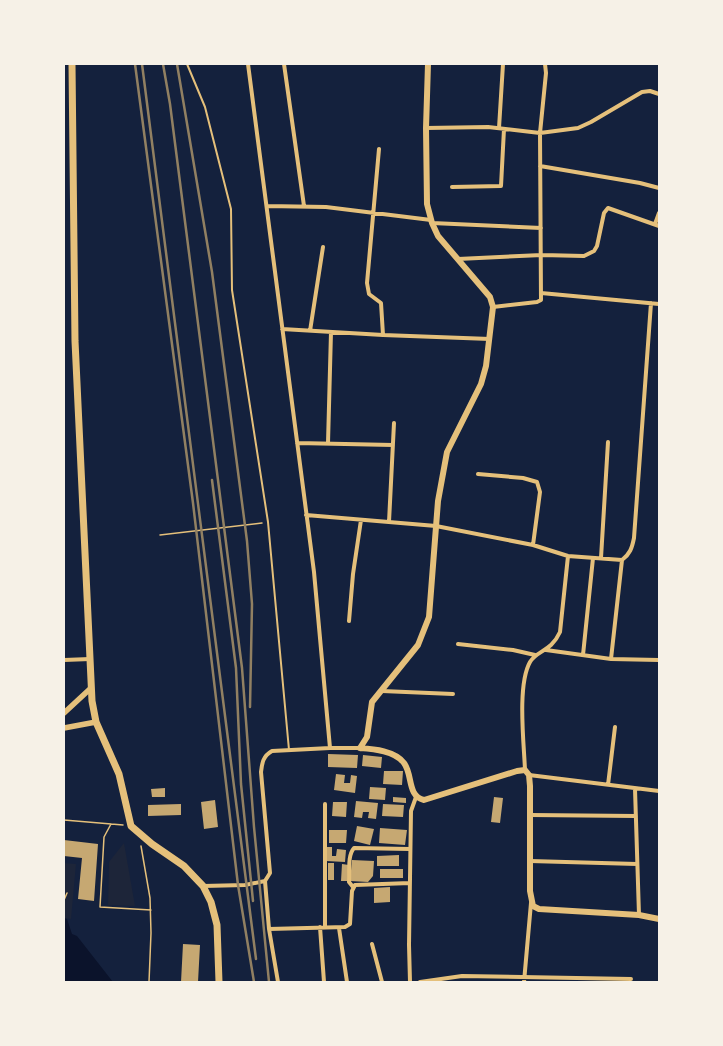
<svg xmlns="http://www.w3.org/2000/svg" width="723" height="1046" font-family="Lora,serif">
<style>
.green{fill:#1d2539}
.water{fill:#0b132b}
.building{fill:#c6a872}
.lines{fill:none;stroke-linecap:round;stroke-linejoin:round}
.path{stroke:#e5c07b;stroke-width:1.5}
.service{stroke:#e5c07b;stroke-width:2}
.minor{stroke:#e5c07b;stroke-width:4}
.tertiary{stroke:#e5c07b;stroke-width:5.5}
.secondary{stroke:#e5c07b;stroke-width:6}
.primary{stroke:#e5c07b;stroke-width:7}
.rail{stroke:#918062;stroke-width:2.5}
</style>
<rect width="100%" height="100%" fill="#14213d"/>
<path class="green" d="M124 843 135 906 108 905 109 862Z
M64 863 76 864 71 919 64 918Z"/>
<path class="water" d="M64 918 67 919 72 934 77 936 113 982H64Z"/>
<path class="building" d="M328 754 358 755 357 768 328 767Z
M363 755 382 757 381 768 362 766Z
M384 771H403L402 785 383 784Z
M336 774 345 775 344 783H350L351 775 357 776 355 793 334 790Z
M370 787 386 788 385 800 369 799Z
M165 788V797H152L151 789Z
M393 797 406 798V803L393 802Z
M494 797 503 798 500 823 491 822Z
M215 800 218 827 204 829 201 802Z
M356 801 378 803 376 819 368 818 369 812H363L362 818 354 817Z
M333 802H347L346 817 332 816Z
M181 804V815L148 816V805Z
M383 804 404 805 403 817 382 816Z
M357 826 374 829 370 845 354 841Z
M380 828 407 830 405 845 379 843Z
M329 830H347L346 843H329Z
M64 840 98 844 94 901 78 899 82 858 64 856Z
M327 847H332V856H336L337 849 346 850 345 862 326 861Z
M399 855V866H377V856Z
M352 860 374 861 373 876 368 882 350 881Z
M328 863H334V880H328Z
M342 864 349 865V881H341Z
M380 869H403V878H380Z
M390 887V902L374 903V888Z
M183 944 200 945 198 982H181Z"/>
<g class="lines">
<path class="path" d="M160 535 262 523
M64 820 123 825
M111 824 104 837 100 907 151 910
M141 846 150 898 151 933 149 982
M64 900 67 893"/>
<path class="service" d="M187 64 205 107 231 209 232 290 268 522 289 750"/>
<path class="minor" d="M248 64 314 572 330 748
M284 64 304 206
M426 128 488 127 540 133 546 73 545 64
M499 128 503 64
M379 149 367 283 369 294 381 303 383 335
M540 166 640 183 659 188
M452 187 501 186 504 129
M267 206 326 207 431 220
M432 223 541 228
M655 224 659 213
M458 259 542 255 584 256 594 251 597 246 604 213 608 208 659 226
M541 293 659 304
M493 307 537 302 541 300 540 133 578 128 591 122 642 92 650 91 659 94
M282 329 383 335 490 339
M310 331 323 247
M297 443 393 445
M328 443 331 332
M478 474 523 478 537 482 540 492 533 545
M306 515 436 526 533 545 568 556 622 560C630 554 632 548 634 538L651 303
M389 522 394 423
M601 558 608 442
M349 621 353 574 361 520
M458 644 513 650 535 655
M546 650 611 659 659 660
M583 655 593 558
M611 659 622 560
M64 660 90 659
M382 691 453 694
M525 770C524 744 517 685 530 662 537 650 551 652 560 632L568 556
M529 775 659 791
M608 785 615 727
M635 789 639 915
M325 804V927
M530 815 636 816
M530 861 637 864
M203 886 245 885 265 881
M353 887 349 882C350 872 347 856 354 848L410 849
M320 927 324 982
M339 928 347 982
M269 929 345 927 350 924 352 891 355 885 410 883
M372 944 382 982
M278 982 269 929 265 881 270 873 261 772C262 763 263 756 272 751L330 748H360
M410 982 409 945 411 811 416 797
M420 982 462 976 631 979
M524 982 531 903"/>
<path class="tertiary" d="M64 713 91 688
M64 728 96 722"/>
<path class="secondary" d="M360 748 367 737 372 702 418 645 429 617 438 501 447 452 481 384 486 366 493 307 490 297 438 236 432 223 427 204 426 128 428 64
M360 748C374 749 395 751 404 763 413 775 407 796 424 800L517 771 525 770 529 775 530 786V891L533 906 539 909 639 915 659 919"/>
<path class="primary" d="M72 64 75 341 92 701 96 722 119 774 131 826 152 844 184 866 203 886 211 902 217 925 219 982"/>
<path class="rail" d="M135 64 193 503 238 885 254 982
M142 64 256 959
M163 64 170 104 242 668 254 827 269 982
M177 64 212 272 247 541 252 604 250 707
M212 480 236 668 241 784 253 901"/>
</g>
<rect width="723" height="1046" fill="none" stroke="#f6f1e7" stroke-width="130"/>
</svg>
